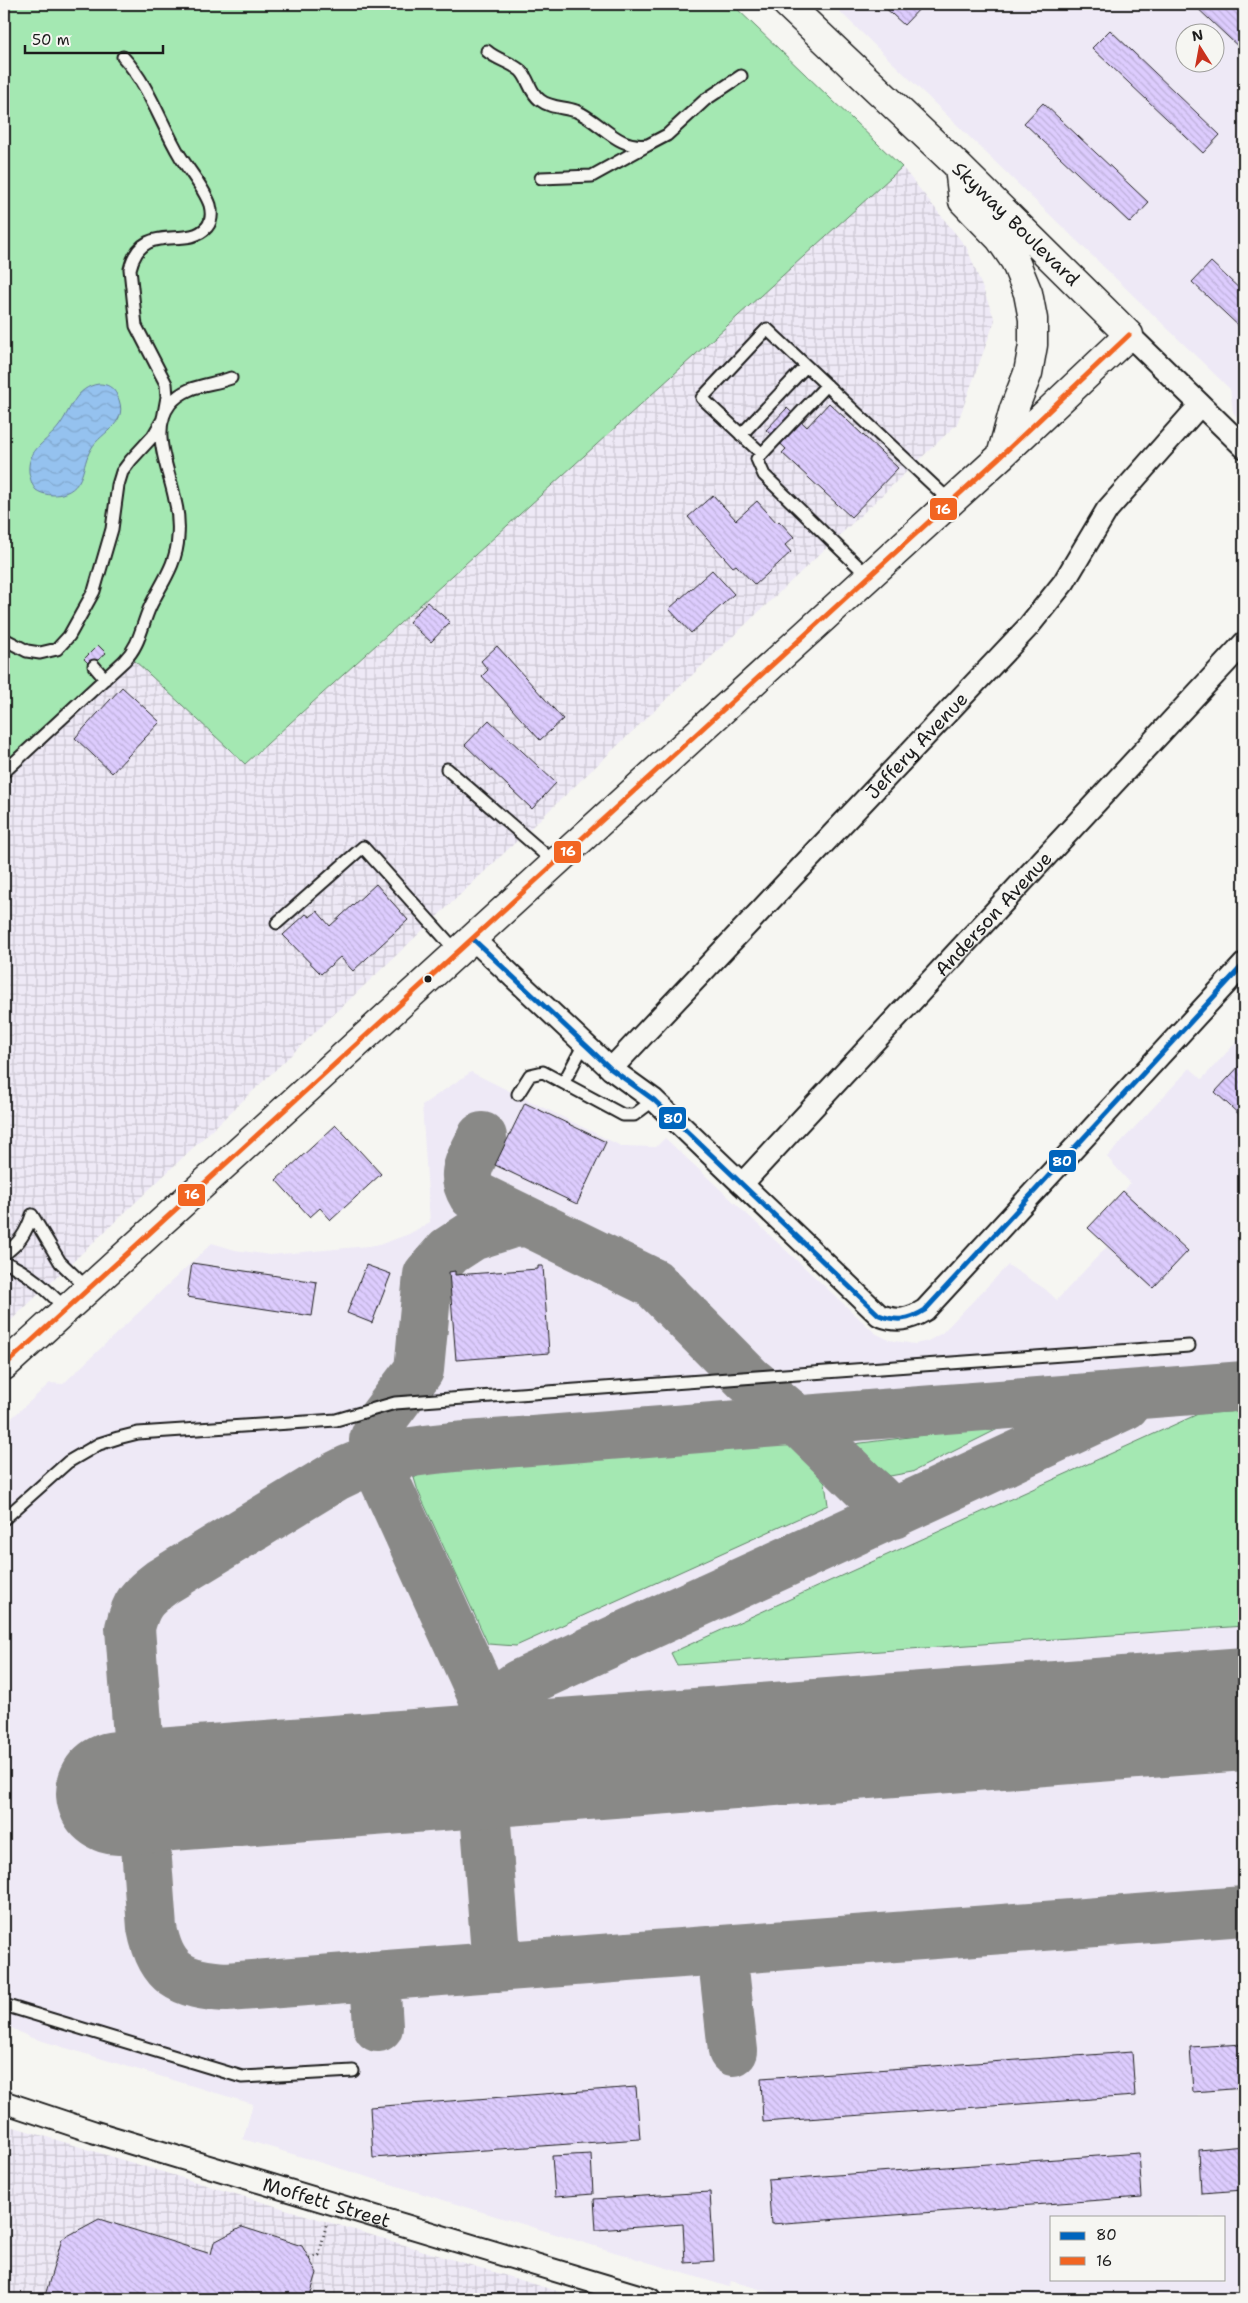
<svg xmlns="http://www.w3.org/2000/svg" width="1248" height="2303" font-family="'Shantell Sans',sans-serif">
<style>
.built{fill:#eee9f6;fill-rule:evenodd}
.industrial{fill:url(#industrial-grid)}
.green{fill:#a4e8b2;stroke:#608267}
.water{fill:url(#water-waves);stroke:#65809b}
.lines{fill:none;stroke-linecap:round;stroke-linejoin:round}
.taxiway{stroke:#898987;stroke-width:50}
.runway{stroke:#898987;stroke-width:124}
.building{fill:url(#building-back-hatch);stroke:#1c1c1c}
.service-casing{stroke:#1c1c1c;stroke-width:15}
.minor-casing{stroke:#1c1c1c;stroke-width:25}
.secondary-casing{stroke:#1c1c1c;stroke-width:31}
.path{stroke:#1c1c1c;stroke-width:3;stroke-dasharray:1 4;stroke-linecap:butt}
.service{stroke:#f6f6f2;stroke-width:11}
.minor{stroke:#f6f6f2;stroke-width:21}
.secondary{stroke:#f6f6f2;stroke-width:28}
.bus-1-casing{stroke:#f6f6f2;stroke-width:9}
.bus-2-casing{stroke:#f6f6f2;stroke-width:9}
.bus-1{stroke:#0065bd;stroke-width:5}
.bus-2{stroke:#f26522;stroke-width:5}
.bus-dot{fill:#1c1c1c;stroke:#f6f6f2;stroke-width:2}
.labels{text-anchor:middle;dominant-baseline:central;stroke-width:4.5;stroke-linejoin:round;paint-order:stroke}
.street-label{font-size:19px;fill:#1c1c1c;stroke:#f6f6f2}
.line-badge{stroke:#f6f6f2;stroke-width:2}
.badge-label{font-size:14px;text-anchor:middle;font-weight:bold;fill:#fff}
</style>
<defs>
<pattern id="industrial-grid" width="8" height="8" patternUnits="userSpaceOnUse" patternTransform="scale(1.25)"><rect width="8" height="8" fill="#eee9f6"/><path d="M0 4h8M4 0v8" fill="none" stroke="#ccc7d2"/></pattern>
<pattern id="water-waves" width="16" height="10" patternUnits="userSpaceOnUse" patternTransform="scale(1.25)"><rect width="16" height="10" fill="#95c2ef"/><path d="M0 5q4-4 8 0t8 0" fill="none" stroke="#80a6cc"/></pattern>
<pattern id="building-back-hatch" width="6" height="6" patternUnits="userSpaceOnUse" patternTransform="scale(1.25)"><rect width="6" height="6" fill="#ddccfe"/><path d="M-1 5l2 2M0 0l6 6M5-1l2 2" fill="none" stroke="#bdafd9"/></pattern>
</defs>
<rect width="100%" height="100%" fill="#f6f6f2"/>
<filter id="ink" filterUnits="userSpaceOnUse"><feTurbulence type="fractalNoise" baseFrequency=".02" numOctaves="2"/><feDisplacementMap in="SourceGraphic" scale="10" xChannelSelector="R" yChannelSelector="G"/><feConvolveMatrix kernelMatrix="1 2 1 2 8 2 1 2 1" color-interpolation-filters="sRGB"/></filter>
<g filter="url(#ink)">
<path class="built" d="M832 4H1244V426L1233 412 1230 389ZM1186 32H1216V62H1186Z
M1244 1034V2295L1182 2299H783L784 2296 731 2281 729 2287 243 2139 253 2104 29 2037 4 2024V1425L50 1383 63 1384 212 1243 235 1250 270 1255 379 1245 409 1234 430 1222 422 1105 471 1072 621 1146 656 1147 665 1138 875 1333 889 1340 915 1344 928 1341 942 1333 1008 1265 1045 1289 1057 1300 1140 1211 1122 1194 1130 1183 1107 1157 1190 1068 1202 1079ZM1052 2217H1224V2279H1052Z"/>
<path class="industrial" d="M902 167 967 248 995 320 957 424 4 1327V781L133 659 246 764Z
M4 2124 517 2279 583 2299H4Z"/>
<path class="green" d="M4 4H732L902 167 245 764 133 659 4 781Z
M1244 1411V1626L677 1665 671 1653 1198 1414Z
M1006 1425 912 1472 890 1476 853 1444Z
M791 1444 825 1483 828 1505 516 1646 488 1644 418 1491 414 1478 431 1468Z"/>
<path class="water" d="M99 384C107 384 113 387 117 395 131 424 102 430 91 449 81 466 86 487 62 494 54 496 43 495 36 490 32 486 30 478 29 472 27 449 47 442 59 426 71 410 75 387 99 384Z"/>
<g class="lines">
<path class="taxiway" d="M482 1137C472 1160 459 1172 473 1195L653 1283 748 1379 799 1422 893 1514
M1244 1386 454 1447C412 1451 373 1456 336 1476L162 1582C142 1597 136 1603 130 1628L152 1928C161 1975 181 1984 226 1987L1244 1911
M488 1708 375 1459 374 1440 383 1418 419 1370 428 1275 449 1251 472 1236 513 1223 528 1222
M722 1951 733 2051
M497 1967 479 1733C485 1706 498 1699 520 1684 722 1591 924 1500 1125 1405
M375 1977 378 2027"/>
<path class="runway" d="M118 1793 1244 1709"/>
</g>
<path class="building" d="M881 4H924L904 25Z
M1193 4H1244V52Z
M1110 30 1220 135 1203 153 1092 48Z
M1043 103 1149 203 1130 223 1024 123Z
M1211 262 1244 293V331L1192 282Z
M829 403 898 468 851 517 782 453 786 449 766 430 787 408 807 427Z
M713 495 736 520 757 501 777 523 779 521 794 537 785 545 791 552 755 585 736 565 733 567 688 517Z
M712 570 734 594 691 633 669 609Z
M427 602 450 622 431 642 409 622Z
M98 645 106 653 91 666 84 659Z
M497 646 563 719 540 740 482 676 488 670 481 661Z
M122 687 160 722 112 773 75 738Z
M489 720 556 783 532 809 465 745Z
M376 884 408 920 353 971 340 957 321 974 283 935 306 914 310 917 317 911 330 926Z
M1244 1061V1119L1215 1092Z
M525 1103 606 1142 577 1204 495 1165Z
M336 1125 381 1174 331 1220 320 1208 310 1217 276 1180Z
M1123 1191 1188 1251 1153 1288 1088 1228Z
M192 1263 317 1282 312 1316 187 1297Z
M366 1265 391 1274 372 1323 347 1313Z
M538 1266H543L549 1353 456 1360 449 1272 455 1271V1275L538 1269Z
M1244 2044V2088L1193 2092 1190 2047Z
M1132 2052 1135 2096 763 2122 761 2078Z
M636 2087 640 2139 373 2158 370 2107Z
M1244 2146V2190L1201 2193 1199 2150Z
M1139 2153 1142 2197 771 2224 768 2180Z
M591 2154 593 2194 555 2197 552 2156Z
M710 2192 714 2261 685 2263 683 2224 596 2230 594 2199Z
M99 2219 211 2254 214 2242 242 2227 302 2246 317 2273 309 2299H44L62 2239Z"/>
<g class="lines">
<defs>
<path id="service" d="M487 51C497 60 511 62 521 71 529 79 530 93 540 100 550 108 564 107 576 111 602 122 617 150 648 145L592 176 541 178
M648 145 667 135 705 100 741 76
M827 385 757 459 764 475 868 576
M741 435 806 366
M762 454 702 398 767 329 950 501
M4 639 27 651 40 653 57 649 69 636 94 591 112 529 118 485 122 472 131 460 153 436 163 419 167 397 166 384 136 326 130 269C142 219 186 251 207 227 212 221 212 213 210 205 204 188 190 172 180 156 161 124 149 85 123 57
M94 666 105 679
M447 769 555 863
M4 772 124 661C140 645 141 627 150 607 161 584 177 564 178 537 179 525 178 512 175 500 170 471 149 431 170 404 186 384 210 386 231 378
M277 923 363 847 458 953
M564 1082 584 1044
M518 1094 530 1075 543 1072 623 1115H634L654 1100
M32 1215 60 1262 88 1289
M4 1254C19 1244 26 1233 32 1215
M4 1262C29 1272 47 1290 66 1309
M4 1519 68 1462 99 1444 118 1438 138 1433 336 1420 395 1403 1189 1346
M4 2005 242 2077 353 2071"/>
<g id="minor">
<path d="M1129 335 1244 447"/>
<path d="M473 939 611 1069 654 1100 879 1315C897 1322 909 1320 925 1310L1244 964"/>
<path id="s1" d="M611 1069 1028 627 1064 582 1107 510 1200 405"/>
<path id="s2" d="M742 1184 1244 643"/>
<path id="s3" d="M4 2102 94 2132 650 2299"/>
</g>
<path id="secondary" d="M959 167 963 201 1000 239 1015 261 1028 293 1033 319V345L1028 373 1014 409 1001 456
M4 1366 1001 456 1129 335 959 167 787 4"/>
</defs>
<use href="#service" class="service-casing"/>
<use href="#minor" class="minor-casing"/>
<use href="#secondary" class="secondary-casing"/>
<path class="path" d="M309 2258 319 2255 327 2222"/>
<use href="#service" class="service"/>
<use href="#minor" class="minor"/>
<use href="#secondary" class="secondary"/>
<defs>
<path id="bus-1" d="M473 939 611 1069 654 1100 879 1315C897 1322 909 1320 925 1310L1244 964"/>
<path id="bus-2" d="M4 1366 1001 456 1129 335"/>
</defs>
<use href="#bus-1" class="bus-1-casing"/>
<use href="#bus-2" class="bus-2-casing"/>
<use href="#bus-1" class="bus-1"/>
<use href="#bus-2" class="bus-2"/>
</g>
</g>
<circle class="bus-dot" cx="428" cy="979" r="4.5"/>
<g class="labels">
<g class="street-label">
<text transform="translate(1016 224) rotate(44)">Skyway Boulevard</text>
<text stroke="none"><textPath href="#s1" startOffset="445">Jeffery Avenue</textPath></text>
<text stroke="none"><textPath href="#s2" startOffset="369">Anderson Avenue</textPath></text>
<text stroke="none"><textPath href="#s3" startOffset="338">Moffett Street</textPath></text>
</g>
</g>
<g class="line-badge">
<rect x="929" y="497" width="29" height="24" rx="5" fill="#f26522"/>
<rect x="553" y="840" width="29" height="24" rx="5" fill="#f26522"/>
<rect x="658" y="1106" width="29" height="24" rx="5" fill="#0065bd"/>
<rect x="1048" y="1149" width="29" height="24" rx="5" fill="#0065bd"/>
<rect x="177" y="1183" width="29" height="24" rx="5" fill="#f26522"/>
</g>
<g class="badge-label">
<text x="943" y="514">16</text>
<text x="568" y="856">16</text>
<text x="673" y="1123">80</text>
<text x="1062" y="1166">80</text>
<text x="192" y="1199">16</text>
</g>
<rect width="1248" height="2303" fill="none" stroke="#f6f6f2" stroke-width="20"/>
<rect x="10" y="10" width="1228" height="2283" fill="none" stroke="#1c1c1c" stroke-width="2" filter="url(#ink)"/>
<rect x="1050" y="2216" width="175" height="65" fill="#f6f6f2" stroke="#9f9f9c"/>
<rect x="1060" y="2232" width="25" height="8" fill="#0065bd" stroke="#9f9f9c"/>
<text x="1096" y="2240" font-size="15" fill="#1c1c1c">80</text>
<rect x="1060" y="2257" width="25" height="8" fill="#f26522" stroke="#9f9f9c"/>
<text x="1096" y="2266" font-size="15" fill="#1c1c1c">16</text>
<g transform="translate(1200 48) rotate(349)"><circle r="24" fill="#f6f6f2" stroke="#9f9f9c"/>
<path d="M0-4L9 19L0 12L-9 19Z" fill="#c8321e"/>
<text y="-8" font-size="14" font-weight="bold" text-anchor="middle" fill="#1c1c1c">N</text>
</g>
<path d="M25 45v8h138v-8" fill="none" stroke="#1c1c1c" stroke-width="2.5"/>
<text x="32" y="45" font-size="15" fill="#1c1c1c" stroke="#f6f6f2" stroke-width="4" paint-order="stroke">50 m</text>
</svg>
